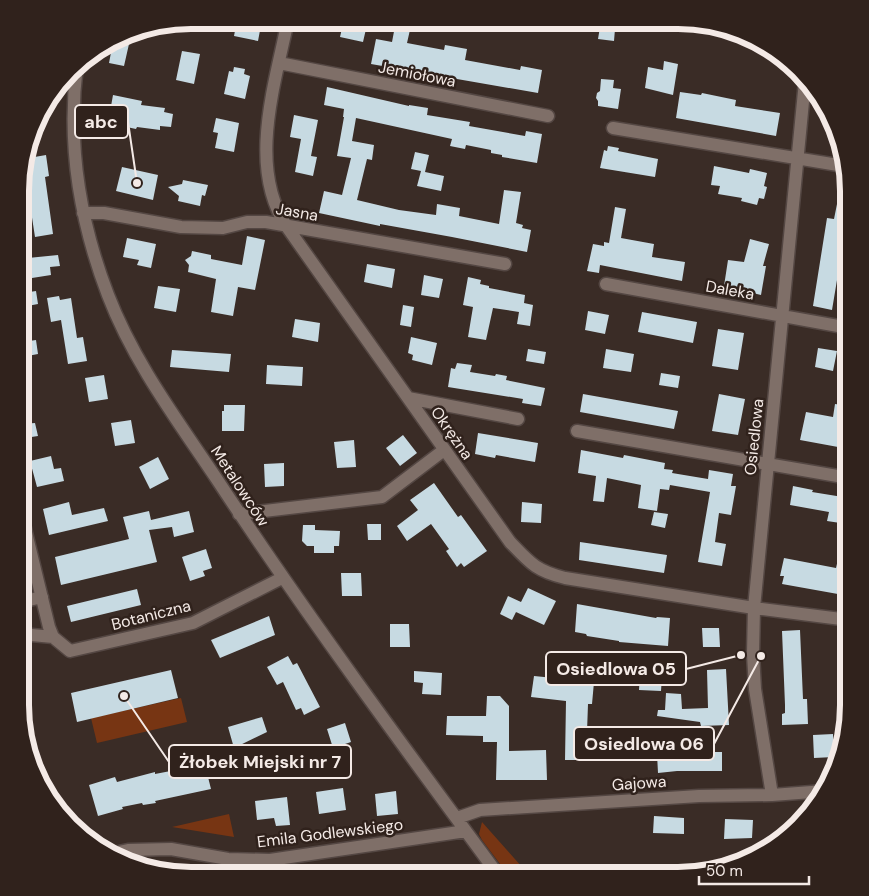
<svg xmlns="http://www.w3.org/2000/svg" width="869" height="896" font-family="'DM Sans',sans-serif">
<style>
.green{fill:#773513}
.building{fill:#c7dae2}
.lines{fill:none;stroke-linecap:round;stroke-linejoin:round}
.minor-casing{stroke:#544743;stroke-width:15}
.minor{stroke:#7f6f68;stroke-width:12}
.labels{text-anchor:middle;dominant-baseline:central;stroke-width:5;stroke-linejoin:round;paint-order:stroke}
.street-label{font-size:16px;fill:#f4eae6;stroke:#30221c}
.rim{fill:none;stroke:#f4eae6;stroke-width:6}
.leader{fill:none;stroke:#f4eae6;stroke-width:2}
.callout-dot{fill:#f4eae6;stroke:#30221c;stroke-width:2}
.callout{fill:#30221c;stroke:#f4eae6;stroke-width:2}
.callout-label{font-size:18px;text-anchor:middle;font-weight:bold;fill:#f4eae6}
</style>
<rect width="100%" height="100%" fill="#3a2c26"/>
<path class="green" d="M181 698 187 722 97 743 91 718Z
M229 814 234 837 172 827Z
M482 822 530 876H509L482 840 479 834Z"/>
<path class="building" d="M237 20H262L258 41 234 36Z
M396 21H412L407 43 444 50 445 45 467 49 465 60 520 70 521 66 542 70 538 93 371 64 376 39 392 42Z
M343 24 366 29 363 42 340 37Z
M600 27 615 29 614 41 598 39Z
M115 41 129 44 124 66 109 63 113 42Z
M182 51 200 54 194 84 176 80Z
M664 61 678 64 673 95 645 88 648 67 663 70Z
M234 67 245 69 244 74 250 76 245 99 224 94 229 71 233 72Z
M601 79 614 80 613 88 621 89 618 109 598 106V101L596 98 597 93 600 91Z
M327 87 409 106V105L428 108 427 115 470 122 469 126 525 136 526 131 542 134 537 163 502 157V155L491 153V150L466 145 465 149 450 146 452 139 356 118 352 141 374 145 372 160 367 159 357 200 399 210 436 215 437 204 460 208 459 216 499 224 504 190 521 192 516 223 523 225 522 228 531 230 527 252 452 237 380 224V226L319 213 324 191 342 195 351 158 337 156 344 117H343L344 109 324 105Z
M680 92 701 95 702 93 736 100 735 106 780 113 776 136 676 118Z
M113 95 142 101 141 105 165 108 164 112 173 114 171 127 160 126V130L137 127 136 129 108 123Z
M294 115 318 120 311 156 317 157 313 176 295 172 301 139 290 137Z
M216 118 239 123 234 152 215 148 218 133 213 132Z
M608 146 619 148 618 151 658 159 655 177 600 168 604 150 607 151Z
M415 152 429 155 425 172 444 176 441 191 417 186 421 171 411 169Z
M46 155 49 176 45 177 53 234 35 237 23 159Z
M714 166 749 173 750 169 767 173 764 186 767 187 764 199 759 198 757 205 741 201 742 198 718 194 720 186 711 185Z
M122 167 158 175 153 200 116 191Z
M843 174H846L849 180V233L842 274H838L832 310 813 306 827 218 834 219Z
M183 180 208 185 205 196 202 195 200 206 178 201 179 196 168 187 182 184Z
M615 207 626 209 621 238 654 244 652 257 685 262 682 281 600 265 599 273 587 271 593 244 604 246V242L609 243Z
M247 236 265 240 255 290 238 287 233 316 211 312 216 279 188 272 189 265 185 260 191 256 192 251 211 255V259L242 265Z
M127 238 156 244 151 268 137 265 139 260 123 257Z
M750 239 769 244 763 266H766L761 295 724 286 728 260 744 262Z
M58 255 60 266 50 267 51 275 32 278 25 273 24 262 28 258Z
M367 264 395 269 392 288 364 282Z
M424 275 443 279 439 298 421 295Z
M468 277 481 280 480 284 489 286V288L525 295 524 303 533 305 530 326 517 324 519 312 493 308 486 340 468 337 473 307 463 305Z
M158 286 180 289 176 312 154 308Z
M36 291 38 304 22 307 23 293Z
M59 296 60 300 71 298 77 338 83 337 87 361 68 364 61 320 51 322 47 298Z
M403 305 414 307 411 327 400 325Z
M588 311 609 315 605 334 585 330Z
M642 312 697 322 693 343 638 332Z
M295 319 320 323 318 342 292 337Z
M718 329 744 333 738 370 712 366Z
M411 337 437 343 432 365 412 360 413 355 408 353Z
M36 340 38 354 22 357V342Z
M818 348 837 351 833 371 815 367Z
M528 349 546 352 544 364 526 361Z
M606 349 634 354 631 372 603 368Z
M172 350 231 354 229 372 170 367Z
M457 363 472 365 470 372 495 376 496 374 507 376 506 380 545 388 541 406 522 403 523 399 448 387 451 368 455 369Z
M267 365 303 367 302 386 266 384Z
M661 373 680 376 678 388 659 385Z
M104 375 108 399 89 402 85 378Z
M583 394 678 411 674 429 580 412Z
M719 394 745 399 738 435 712 431Z
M835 404 849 406 847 425H849V459L837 457 838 447 800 440 806 412 833 417Z
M224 405H245L244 431H222V411H224Z
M131 420 135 443 115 446 111 423Z
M35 423 38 436 25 438 22 424Z
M478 433 538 443 535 462 496 455 495 458 475 454Z
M403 435 417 453 400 466 386 448Z
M354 440 356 467 337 468 334 442Z
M581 450 623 458 624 455 665 463 664 469 673 470 672 473 708 479 709 470 733 474 731 486H736L731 515 719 513 715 542 726 544 722 566 698 562 710 492 670 485 669 490 660 489 657 511 638 508 641 485 607 478 604 502 593 501 596 476 578 473Z
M51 456 54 469 61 468 64 481 37 487 30 461Z
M158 457 169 479 150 489 139 467Z
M284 463V486L265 487 264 464Z
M434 483 458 517 461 515 487 551 464 567 461 563 457 567 446 551 449 549 431 524 407 541 397 526 418 510 410 500Z
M793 486 813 490 812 492 849 498 847 524 827 521 829 512 790 505Z
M69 502 72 515 104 508 108 521 49 535 43 509Z
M522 502 542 504 541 523 521 522Z
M149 511 151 520 189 511 194 532 174 537 172 527 149 530 157 562 61 585 55 557 129 539 123 517Z
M654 512 668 514 665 528 651 525Z
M367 524H381V540H368Z
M303 525H315V530L340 531 339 546H334V553H314V546H307L302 541Z
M844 534H849V596L782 584 784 576H780L784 558 836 568Z
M580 542 667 555 664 573 579 560Z
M206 549 212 568 203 571 205 576 190 581 182 557Z
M341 573H361L362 596H342Z
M528 588 556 601 544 625 516 612 518 608 512 620 500 614 508 596 521 602Z
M137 589 141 605 71 622 67 606Z
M577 604 656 618 657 617 670 618 668 646 619 642V641L587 636 586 634 575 632Z
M269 616 275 635 220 658 211 640Z
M390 624H409L410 647H390Z
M702 628H719L720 647H703Z
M800 630 803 699H807L808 724 782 725V714L785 713V705L782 631Z
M288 656 293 665 297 663 320 707 304 715 301 708 296 710 283 682 277 685 267 667Z
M726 669 729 725 701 726 700 722 657 716 658 710H665L666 693 681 694 682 709 708 708 707 670Z
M171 670 178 698 77 722 71 693Z
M414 671 442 673 441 695 422 694 423 683 414 682Z
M640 674 662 676 661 691 639 690Z
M534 676 594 682 592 704H588L587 732 615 729V748H622V760H565L566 701 531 697Z
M487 696H500L509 706V751L546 750 547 780H496L497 742H483V736L446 735 447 716H486Z
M262 717 267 732 234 748 228 727Z
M345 723 351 742 333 748 327 729Z
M833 734 834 757 814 758 813 735Z
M670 749H714V752H722V771H677L658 773 657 754 670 753Z
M193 763 194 766 208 763 211 776 208 777 211 789 155 801 156 803 143 805 142 803 122 807 123 809 98 816 89 785 115 777 117 782 155 772V774L181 769 180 766Z
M343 788 346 810 319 814 316 792Z
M396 791 398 814 377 816 375 794Z
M287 797 290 825 276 826 274 818 257 820 255 801Z
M654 816 684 818V834L653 833Z
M725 819 753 820 752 838 724 839Z
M616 864 617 876H597V865Z"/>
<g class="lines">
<defs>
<path id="minor" d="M288 20C275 84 247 168 287 227L510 542C530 563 536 571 565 578L754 608 849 620
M279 63 548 116
M77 65C67 143 80 222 108 295 134 363 178 421 218 481 307 616 403 746 499 876
M613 128 844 166
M83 213H104L181 227 223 228 247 222H266L505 264
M606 284 849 328
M408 398 518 419
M577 431 849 478
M21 512 49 627 53 637 70 651 193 623 282 578
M239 514 382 497 444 450
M21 602 42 597
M21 634 53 637
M772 795 755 689 753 654 754 608 805 81
M457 818 480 810 699 796 772 795 825 791
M109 854 128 850 171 849 228 859 270 860 466 831"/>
</defs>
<use href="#minor" class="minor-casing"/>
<use href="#minor" class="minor"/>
</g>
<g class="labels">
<g class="street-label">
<text transform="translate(417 74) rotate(11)">Jemiołowa</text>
<text transform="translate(297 212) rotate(10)">Jasna</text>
<text transform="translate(730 290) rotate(10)">Daleka</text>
<text transform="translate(452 433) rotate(55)">Okrężna</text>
<text transform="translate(754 437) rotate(-84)">Osiedlowa</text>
<text transform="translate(240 486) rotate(57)">Metalowców</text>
<text transform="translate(151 615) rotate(-14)">Botaniczna</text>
<text transform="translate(639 783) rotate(-4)">Gajowa</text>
<text transform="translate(330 833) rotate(-7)">Emila Godlewskiego</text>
</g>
</g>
<path d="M0 0H869V896H0ZM191 29H678A162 162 0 0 1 840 191V705A162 162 0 0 1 678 867H191A162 162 0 0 1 29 705V191A162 162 0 0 1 191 29Z" fill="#30221c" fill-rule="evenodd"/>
<path class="rim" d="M191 29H678A162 162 0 0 1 840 191V705A162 162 0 0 1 678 867H191A162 162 0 0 1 29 705V191A162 162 0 0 1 191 29Z"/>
<path class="leader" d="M137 183L128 122M741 655L686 669M761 656L714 744M124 696L169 762"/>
<g class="callout-dot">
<circle cx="137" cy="183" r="5"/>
<circle cx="741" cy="655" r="5"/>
<circle cx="761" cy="656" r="5"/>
<circle cx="124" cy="696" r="5"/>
</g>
<g class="callout">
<rect x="75" y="105" width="53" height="33" rx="5"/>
<rect x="546" y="652" width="140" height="33" rx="5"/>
<rect x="574" y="727" width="140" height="33" rx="5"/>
<rect x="169" y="745" width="182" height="33" rx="5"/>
</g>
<g class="callout-label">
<text x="101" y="128">abc</text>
<text x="616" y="675">Osiedlowa 05</text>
<text x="644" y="750">Osiedlowa 06</text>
<text x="260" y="768">Żłobek Miejski nr 7</text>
</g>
<path d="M699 876v8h110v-8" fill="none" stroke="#f4eae6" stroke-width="2.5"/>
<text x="706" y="876" font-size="15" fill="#f4eae6" stroke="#30221c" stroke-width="4" paint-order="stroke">50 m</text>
</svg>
